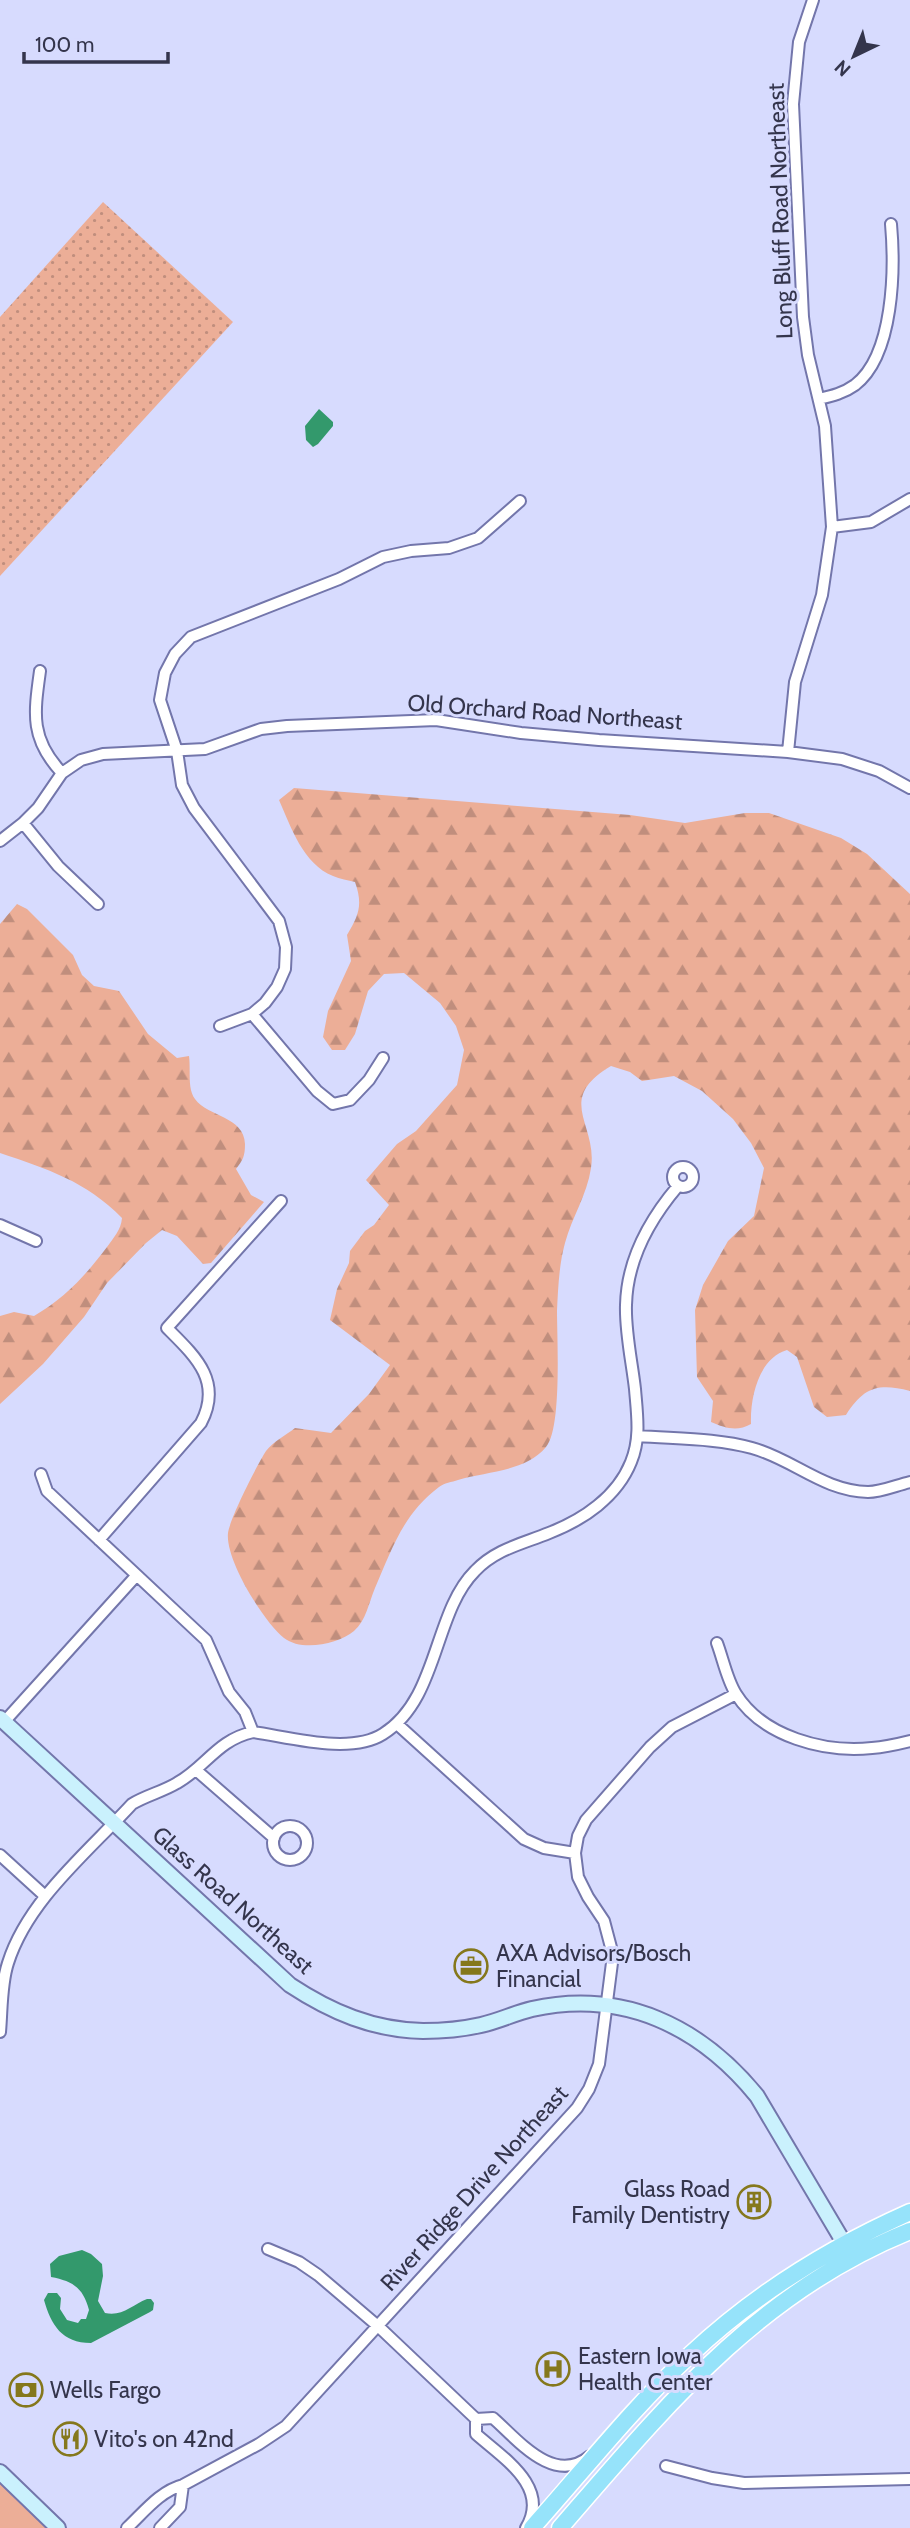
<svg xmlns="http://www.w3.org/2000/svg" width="910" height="2528" font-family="Cabin,sans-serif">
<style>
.grass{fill:#ecae97}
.forest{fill:url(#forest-firs)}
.park{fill:url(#park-dots)}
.water{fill:#33996c}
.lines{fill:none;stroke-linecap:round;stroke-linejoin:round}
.street-casing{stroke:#7376ab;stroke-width:14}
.secondary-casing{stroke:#7376ab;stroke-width:18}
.primary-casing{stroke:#fff;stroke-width:19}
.street{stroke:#fff;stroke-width:10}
.secondary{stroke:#caf1fd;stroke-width:14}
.primary{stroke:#96e3fa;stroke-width:16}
.labels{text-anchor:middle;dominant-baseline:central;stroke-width:6;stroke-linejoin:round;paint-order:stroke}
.street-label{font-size:23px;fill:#34354c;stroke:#d7dbfe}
.poi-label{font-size:23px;fill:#34354c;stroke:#d7dbfe;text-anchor:start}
</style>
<defs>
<pattern id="forest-firs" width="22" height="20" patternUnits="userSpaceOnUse" patternTransform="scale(1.75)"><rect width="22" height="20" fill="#ecae97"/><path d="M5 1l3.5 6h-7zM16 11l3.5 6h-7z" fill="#c08e7d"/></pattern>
<pattern id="park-dots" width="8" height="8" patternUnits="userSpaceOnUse" patternTransform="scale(1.75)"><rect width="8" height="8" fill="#ecae97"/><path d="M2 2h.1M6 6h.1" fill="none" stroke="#c08e7d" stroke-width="1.8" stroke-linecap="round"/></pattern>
</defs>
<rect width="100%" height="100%" fill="#d7dbfe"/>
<path class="grass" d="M0 2472 58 2528H0Z"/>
<path class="forest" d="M294 788 630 815 685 823 745 813H769L841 838 867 854 910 894V1391C878 1383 864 1387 846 1415L827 1417 814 1407 797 1357 787 1350C759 1358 750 1397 751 1424 737 1432 725 1428 711 1422L713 1401 697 1377 695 1310 703 1285 728 1241 754 1216 764 1168 751 1143 733 1119 702 1091 674 1076 642 1081 630 1072 611 1066C554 1100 598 1124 591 1168 587 1195 572 1217 565 1243 559 1264 558 1290 557 1311 557 1338 562 1429 546 1447 525 1472 487 1471 458 1480 452 1482 444 1483 439 1487 403 1514 392 1549 375 1588 369 1602 366 1621 354 1631 338 1644 302 1652 284 1638 264 1622 225 1560 228 1533 230 1518 257 1465 266 1451 273 1442 286 1435 295 1428L331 1433 369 1394 390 1365 330 1320 337 1289 349 1263 350 1251 365 1231 374 1225 389 1205 366 1180 397 1144 416 1131 457 1085 464 1050 456 1026 440 1003 404 973 384 974 368 991 355 1034 345 1050H332L323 1037 328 1011 351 961 347 935C359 915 363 905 355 882 348 880 340 879 333 876 303 864 291 827 279 800Z
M17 904 27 909 73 955 82 975 94 986 119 991 148 1034 177 1058 189 1056C191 1070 187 1088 195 1099 208 1117 244 1116 245 1144 245 1156 243 1160 236 1169L251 1195 264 1202 211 1263 203 1264 177 1236 162 1230 146 1243 107 1283 84 1317 43 1364 0 1404V1316L14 1312 34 1316C65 1298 86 1275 107 1247 114 1237 121 1230 122 1218 86 1181 47 1169 0 1153V924Z"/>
<path class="park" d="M103 202 233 322 0 576V317Z"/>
<path class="water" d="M319 409 333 422V426L318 444 313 447 306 440 305 426Z
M82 2250 91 2254 102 2264 103 2276 98 2301 105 2313C122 2317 132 2305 147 2299H151L154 2303 153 2310 150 2312 91 2343C62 2343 51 2325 44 2300L48 2293H57L61 2298 60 2309 67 2320 78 2323 81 2319H86L89 2310C83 2287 72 2281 51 2277L50 2264 59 2256Z"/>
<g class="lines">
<defs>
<path id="street" d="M819 399C832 396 844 393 855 385 894 355 895 269 891 224
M832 527 871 522 910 499
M40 671C34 714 30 739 62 773
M788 752 795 682 822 595 832 527 825 426 808 355 803 317 793 104 799 42 813 0
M23 823 58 866 98 904
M0 841 23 823 38 808 62 773 81 760 103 754 205 749 261 729 287 726 436 720 521 733 599 740 788 752 842 759 879 771 910 788
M252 1014 317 1091 333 1104 350 1100 369 1080 383 1058
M220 1026 252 1014 265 1003 277 987 285 969 286 947 279 921 194 808 182 785 177 751 160 700 165 673 175 654 191 637 339 579 383 557 411 551 449 548 478 538 520 501
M673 1177a10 10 0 1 1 20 0a10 10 0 1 1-20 0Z
M0 1225 36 1241
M638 1436C676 1439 716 1438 752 1448 793 1459 823 1491 868 1492 881 1492 897 1485 910 1482
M41 1474 47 1491 206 1640 229 1692 245 1712 253 1732
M99 1540 201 1423C223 1381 195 1356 167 1328L281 1201
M717 1643C723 1659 727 1680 736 1694 763 1737 825 1753 872 1748 885 1747 898 1744 910 1741
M4 1722 136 1576
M397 1724 524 1839 544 1848 575 1853
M196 1770 274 1838
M273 1843a17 17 0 1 1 34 0a17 17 0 1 1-34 0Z
M0 1855 45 1896
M0 2032C2 2010 1 1984 8 1963 28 1900 88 1852 132 1804 147 1795 162 1792 177 1783 206 1767 217 1740 253 1732 289 1737 350 1755 383 1734 439 1699 433 1613 475 1571 496 1549 522 1544 549 1533 583 1520 617 1497 631 1462 641 1438 637 1414 635 1389 632 1362 625 1332 626 1305 627 1260 650 1219 678 1186
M268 2249 299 2262 318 2275 379 2327 476 2419V2434C503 2458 551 2487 526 2528
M476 2419 493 2418C518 2440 554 2486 590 2456
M666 2466 712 2478 744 2483 910 2479
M127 2528C144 2512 160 2491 183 2485L259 2444 286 2426 577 2108 589 2089 599 2064 613 1955 604 1921 588 1897 578 1877 575 1853 578 1836 586 1820 650 1747 672 1727 736 1694
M160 2528 180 2507 183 2485"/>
<path id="secondary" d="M0 1718 290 1985C331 2012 373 2030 423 2031 442 2031 463 2029 481 2025 499 2021 515 2013 532 2009 623 1989 700 2026 757 2096L850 2253
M0 2472 58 2528"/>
<path id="primary" d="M532 2528C584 2470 633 2407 691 2354 755 2294 829 2248 910 2212
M560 2528C664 2408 758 2292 910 2231"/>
</defs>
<use href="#street" class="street-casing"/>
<use href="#secondary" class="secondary-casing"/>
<use href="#primary" class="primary-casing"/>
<use href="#street" class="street"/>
<use href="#secondary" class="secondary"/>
<use href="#primary" class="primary"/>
</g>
<defs>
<symbol id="office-ring" viewBox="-11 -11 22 22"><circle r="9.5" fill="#d7dbfe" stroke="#85781c" stroke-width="1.5"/><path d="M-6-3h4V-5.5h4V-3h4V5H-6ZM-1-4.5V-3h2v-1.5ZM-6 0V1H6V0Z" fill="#85781c"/></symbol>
<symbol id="building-ring" viewBox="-11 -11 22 22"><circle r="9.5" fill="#d7dbfe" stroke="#85781c" stroke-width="1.5"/><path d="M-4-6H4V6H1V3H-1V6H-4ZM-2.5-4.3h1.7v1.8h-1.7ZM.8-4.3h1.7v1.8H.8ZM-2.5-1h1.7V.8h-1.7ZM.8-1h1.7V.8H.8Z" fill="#85781c"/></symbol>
<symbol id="hospital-ring" viewBox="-11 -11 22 22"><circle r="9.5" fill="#d7dbfe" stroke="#85781c" stroke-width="1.5"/><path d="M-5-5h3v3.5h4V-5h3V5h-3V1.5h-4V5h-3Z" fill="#85781c"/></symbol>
<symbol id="bank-ring" viewBox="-11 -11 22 22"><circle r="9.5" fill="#d7dbfe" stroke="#85781c" stroke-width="1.5"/><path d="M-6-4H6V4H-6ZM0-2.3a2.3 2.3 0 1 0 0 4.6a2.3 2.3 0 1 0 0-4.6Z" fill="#85781c"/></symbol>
<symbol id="restaurant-ring" viewBox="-11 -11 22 22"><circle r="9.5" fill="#d7dbfe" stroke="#85781c" stroke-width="1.5"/><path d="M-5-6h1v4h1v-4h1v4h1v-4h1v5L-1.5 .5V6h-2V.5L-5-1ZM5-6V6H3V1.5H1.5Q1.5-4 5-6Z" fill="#85781c"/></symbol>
</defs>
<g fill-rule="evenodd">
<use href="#office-ring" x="452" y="1947" width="38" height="38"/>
<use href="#building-ring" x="735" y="2183" width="38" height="38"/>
<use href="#hospital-ring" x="534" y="2350" width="38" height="38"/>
<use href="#bank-ring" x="7" y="2371" width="38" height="38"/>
<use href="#restaurant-ring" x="51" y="2420" width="38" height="38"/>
</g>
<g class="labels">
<g class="street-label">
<text transform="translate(780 211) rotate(-92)">Long Bluff Road Northeast</text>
<text transform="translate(545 712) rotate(4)">Old Orchard Road Northeast</text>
<text transform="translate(233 1900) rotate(42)">Glass Road Northeast</text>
<text transform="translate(474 2188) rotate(-48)">River Ridge Drive Northeast</text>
</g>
<g class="poi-label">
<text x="496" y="1953">AXA Advisors/Bosch<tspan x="496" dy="26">Financial</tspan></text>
<text x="730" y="2189" text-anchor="end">Glass Road<tspan x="730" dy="26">Family Dentistry</tspan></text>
<text x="578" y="2356">Eastern Iowa<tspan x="578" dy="26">Health Center</tspan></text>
<text x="50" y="2390">Wells Fargo</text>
<text x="94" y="2439">Vito's on 42nd</text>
</g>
</g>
<g transform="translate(854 56) rotate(223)" stroke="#d7dbfe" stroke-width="5" paint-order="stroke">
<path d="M0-5L12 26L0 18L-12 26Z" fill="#34354c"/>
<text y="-10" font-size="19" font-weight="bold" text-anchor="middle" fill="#34354c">N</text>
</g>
<path d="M24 52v10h144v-10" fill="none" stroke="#34354c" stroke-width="3.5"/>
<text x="35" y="52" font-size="21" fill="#34354c" stroke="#d7dbfe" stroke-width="5" paint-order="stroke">100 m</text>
</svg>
